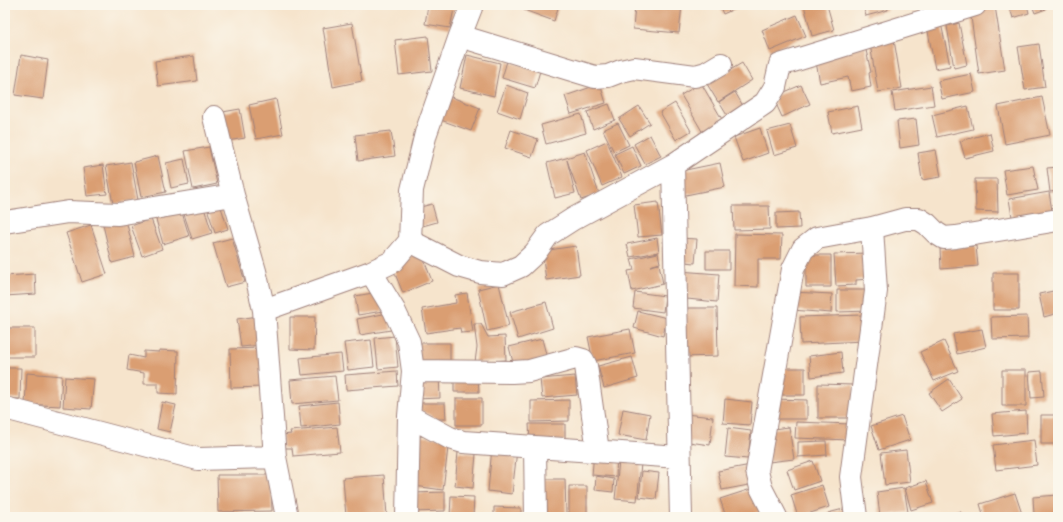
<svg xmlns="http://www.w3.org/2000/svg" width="1063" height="522" font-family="'Libre Bodoni',serif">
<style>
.building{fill:#da9e72}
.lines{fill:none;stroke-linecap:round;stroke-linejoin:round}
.minor-casing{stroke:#a0827c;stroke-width:24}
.minor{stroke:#fff;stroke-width:22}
</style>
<rect width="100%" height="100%" fill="#fbf7ec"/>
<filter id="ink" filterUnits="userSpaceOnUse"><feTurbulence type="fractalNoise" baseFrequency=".025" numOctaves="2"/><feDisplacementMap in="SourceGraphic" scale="8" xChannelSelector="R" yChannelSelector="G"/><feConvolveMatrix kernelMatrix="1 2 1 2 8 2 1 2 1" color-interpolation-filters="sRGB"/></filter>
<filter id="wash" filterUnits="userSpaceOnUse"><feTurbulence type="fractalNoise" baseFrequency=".012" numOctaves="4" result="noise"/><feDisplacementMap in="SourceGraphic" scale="16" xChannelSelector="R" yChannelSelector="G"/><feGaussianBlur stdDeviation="0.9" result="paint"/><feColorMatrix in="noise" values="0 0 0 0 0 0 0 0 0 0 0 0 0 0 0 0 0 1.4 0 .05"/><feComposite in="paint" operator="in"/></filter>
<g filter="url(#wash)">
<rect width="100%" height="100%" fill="#f6e4cc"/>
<g id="blocks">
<path class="building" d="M428 5H435L454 9 450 28 425 24Z
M525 5H559L554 21 524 10Z
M635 5H682L679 33 633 29Z
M719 5H741V6L723 14Z
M804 5H827L834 30 812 36Z
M863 5H887L888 10 866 16Z
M1009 5H1027L1029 13 1013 18Z
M1032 5H1044L1046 9 1035 13Z
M995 6 1005 70 979 74 970 10Z
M797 15 806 36 770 51 762 30Z
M352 23 362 81 333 87 323 28Z
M941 23 950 66 935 69 927 26Z
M959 23 967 65 954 68 947 26Z
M428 36 432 71 399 75 395 40Z
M894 40 902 88 878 92 870 44Z
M1039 44 1045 87 1025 90 1018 47Z
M865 46 871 72 869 73 871 87 851 91 848 77 820 83 815 57Z
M21 55 48 60 43 99 15 95Z
M467 55 500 63 494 96 460 88Z
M194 56 197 81 158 86 155 61Z
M507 61 540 71 535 88 502 78Z
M742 63 752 80 718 102 707 84Z
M971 74 975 92 942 99 938 81Z
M701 83 723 121 703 133 681 95Z
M600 84 606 103 571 114 565 96Z
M506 85 528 93 520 119 497 111Z
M801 85 810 104 782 117 773 97Z
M931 86 934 105 895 111 892 92Z
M735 92 747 113 731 122 719 102Z
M446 95 480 108 471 131 438 119Z
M1042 97 1050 135 1005 144 998 106Z
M276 99 283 134 256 139 249 105Z
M675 103 691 131 676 140 660 112Z
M609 104 615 120 593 129 587 112Z
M639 106 650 123 630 136 619 119Z
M858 106 862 127 832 133 828 112Z
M968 106 973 129 937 137 932 115Z
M240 109 245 138 222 142 217 113Z
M581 114 586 133 546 144 541 125Z
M916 119 919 145 900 148 897 121Z
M618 123 629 145 614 152 603 130Z
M790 125 797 148 774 155 767 131Z
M760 128 768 153 743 162 734 137Z
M511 130 538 139 532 157 505 148Z
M391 131 395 156 358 161 355 135Z
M990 133 994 151 965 158 960 141Z
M650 135 661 156 645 164 634 144Z
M607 141 622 177 602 186 587 150Z
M632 146 641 166 624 174 615 154Z
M209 147 217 184 193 189 185 151Z
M936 150 941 177 922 180 918 153Z
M585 152 599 194 581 200 567 160 575 193 555 198 547 163 566 158Z
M158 156 166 192 141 197 134 162Z
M184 159 189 184 171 188 166 163Z
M131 162 138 200 113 204 106 166Z
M720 163 725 187 681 196 676 172Z
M103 165 107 194 87 196 83 168Z
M1033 166 1038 190 1007 195 1003 170Z
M1058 167V191L1050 192 1047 168Z
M975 179H997L998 212 976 211Z
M1049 192 1053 217 1013 223 1009 199Z
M219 201 228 229 215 233 206 205Z
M658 202 662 235 638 237 634 205Z
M432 204 437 222 419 227 413 209Z
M733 206H769L770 229 734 230Z
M204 208 212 233 192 239 184 214Z
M181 209 189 236 163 244 155 216Z
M799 212 800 228 776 229V213Z
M151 219 162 249 142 256 131 226Z
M126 220 135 257 112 263 103 225Z
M91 225 107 274 82 282 66 233Z
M735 234 782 235 781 259H758V287L734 286Z
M232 238 245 282 226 287 213 243Z
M657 238 659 252 630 257 627 244Z
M677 238 697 239 695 263 675 261Z
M576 246 580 275 546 280 542 251Z
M976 246 978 266 941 269 940 249Z
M706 251H729V269H706Z
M421 252 432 281 403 293 391 264Z
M658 253 660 263 650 266 659 264 663 284 632 291 628 271 634 270 631 259Z
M869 253 870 279 856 280V285L836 286 834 254Z
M806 255H831V287H806Z
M679 271 719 274 717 302 677 298Z
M993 273H1019V310H993Z
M35 274 36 294 5 296V276Z
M499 284 509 326 487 331 478 289Z
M837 290H869V311L837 312Z
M1058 290V313L1044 317 1039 294Z
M379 292 383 311 358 315 355 296Z
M635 292 665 296 663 312 633 308Z
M792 292 832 294 831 313 792 310Z
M467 293 473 332 461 333 460 328 426 333 422 309 456 303 455 295Z
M546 302 553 328 518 339 510 312Z
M681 308H717L718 356 682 357Z
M638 311 667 318 663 336 634 328Z
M388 313 391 330 360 335 357 319Z
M863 315 864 341 801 344 800 317Z
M259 316 262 345 241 347 237 319Z
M1027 316 1028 338 992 339 991 317Z
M290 317H315L314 350 290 349Z
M474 324H481L488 337 505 336 506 360 475 362 477 347Z
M7 328H35V357H7Z
M630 329 635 353 593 361 588 337Z
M982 329 986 347 957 354 953 334Z
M1056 334H1058V362H1057Z
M395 336 398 367 378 369 375 338Z
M542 339 547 358 514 366 509 347Z
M371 340 374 367 348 370 344 343Z
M944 341 958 371 934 381 920 352Z
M419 343H450V364L418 363Z
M262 348 264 387 231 388 230 349Z
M159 350 178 351 177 394 158 393V384H144V373L127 370 129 355 144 358V351L159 352Z
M841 352 843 373 811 377 809 356Z
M341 354 343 371 302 375 300 358Z
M632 357 638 378 604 388 598 366Z
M5 368H21L20 399 5 398Z
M776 368H805V395H776Z
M1002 370H1026V406H1002Z
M397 371 398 386 346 390 345 375Z
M1042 371 1044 397 1031 398 1029 372Z
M27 373 62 376 60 406 25 404Z
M439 373 440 398 416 399 415 374Z
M478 375 479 392H454V376Z
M335 376 338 400 292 404 290 380Z
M575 376 577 395 542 398 540 379Z
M65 377 94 379 91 409 63 407Z
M949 379 962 399 942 412 929 393Z
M818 384 854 385V418H818Z
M456 398H482V425H456Z
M725 399 752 402 750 425 723 423Z
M774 399 807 400V419H774Z
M569 400V421L531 422V401Z
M162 402 176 405 170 432 157 429Z
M338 402 340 424 301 428 299 406Z
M417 403H445L446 419H437L416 408Z
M623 409 650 414 646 440 618 435Z
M1026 411 1027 433 994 436 992 414Z
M685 414 713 417 710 445 682 441Z
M1041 415H1058V444H1041Z
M902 416 910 440 879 450 871 426Z
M796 422 851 424V440L795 438Z
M529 424H565V441L530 442Z
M337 427 340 452 293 456 292 448H283L282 435 291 434 290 431Z
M789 427 794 459 769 462 765 430Z
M728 428 751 431 748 459 725 457Z
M420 436 449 439 443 490 414 486Z
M1034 440 1037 465 996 470 993 445Z
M826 441 827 455 798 457V442Z
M492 447 517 450 512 494 488 491Z
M906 450 910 482 885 485 881 453Z
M458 452 476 454 473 488 455 486Z
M594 452 617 453 616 477 592 475Z
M619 461 641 464 637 501 615 499Z
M813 461 820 481 794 490 787 470Z
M751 465 754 484 722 490 718 471Z
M642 471 659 473 656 499 639 497Z
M217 475H271L272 511 218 512Z
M384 475 387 516 346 517 343 478Z
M596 476 614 479 613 492 595 490Z
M538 479H565L566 514H539Z
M926 481 933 503 911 510 905 488Z
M822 485 829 507 798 517 791 495Z
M569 486H587V515H569Z
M754 488 762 511 745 517H726L720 499Z
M904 488 908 512 880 516 877 492Z
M445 492V511L413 512 412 493Z
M1015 493 1023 517H984L980 504Z
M1058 495V513L1034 515 1033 497Z
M451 496 474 497 473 517H450Z
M494 507 521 508V517H494Z
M851 507 854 517H829L828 513Z
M961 512 962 517H938V514Z"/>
</g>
</g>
<g filter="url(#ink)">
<use href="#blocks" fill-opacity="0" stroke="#a0827c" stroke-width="1"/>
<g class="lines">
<defs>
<path id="minor" d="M460 36 595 77 608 76 621 71 634 68 695 76 706 73 721 64
M214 117 233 195 255 271 264 310
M673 165 681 517
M5 222 68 212 118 214 233 195
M410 241 459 266 480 272 503 274 521 266 535 253 548 235 573 219 673 165 765 103 775 87 780 65 975 5
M371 272 394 310 409 342 413 371 409 416 407 517
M413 371 512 372 529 371 576 358 583 360 586 366 598 451
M5 408 198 459 275 457
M409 416 450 438 463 442 679 457
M535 447 536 517
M287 517 275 457 264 310 371 272 392 262 410 241 412 190 426 133 460 36 472 5
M776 517 761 488 757 471 793 269 803 249 817 238 872 228 905 219H919L927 224 936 233 944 238 956 237 1058 220
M856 517 851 477 876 291 872 228"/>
</defs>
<use href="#minor" class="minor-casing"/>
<use href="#minor" class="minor"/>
</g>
</g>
<rect width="1063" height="522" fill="none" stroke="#fbf7ec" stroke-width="20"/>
</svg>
